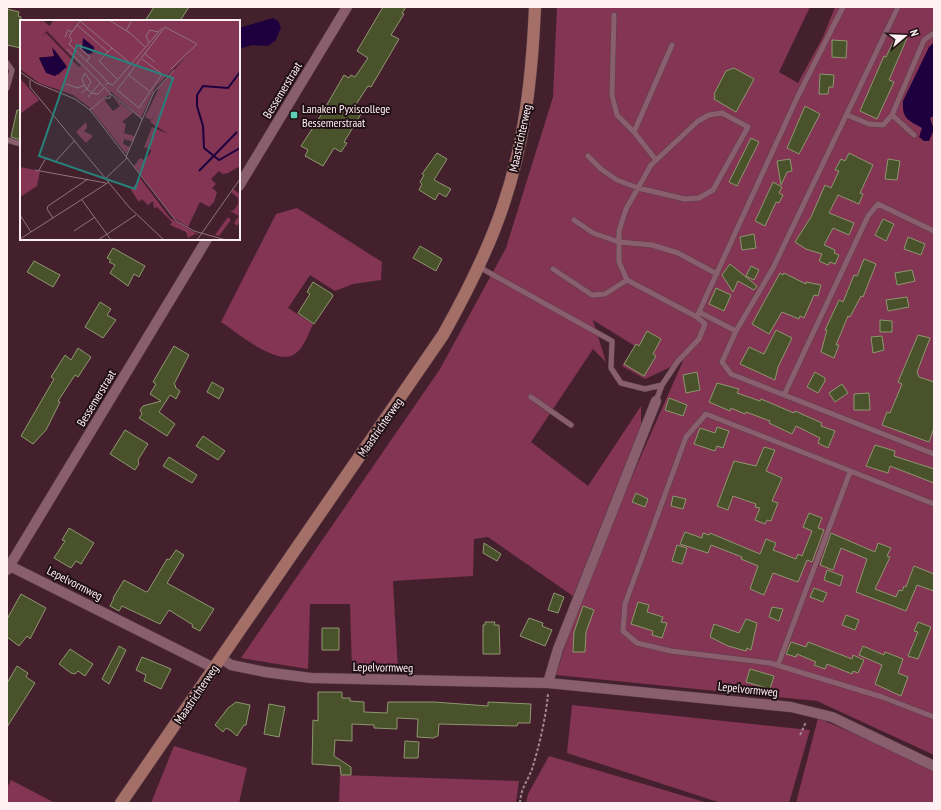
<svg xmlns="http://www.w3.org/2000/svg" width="941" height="810" font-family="'PT Sans Narrow',sans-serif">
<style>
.green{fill:#833553}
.water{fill:#1e003f}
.building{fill:#4a522c;stroke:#8d976f}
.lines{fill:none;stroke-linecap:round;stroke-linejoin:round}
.lane-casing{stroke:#5c404b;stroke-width:6}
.street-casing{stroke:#5c404b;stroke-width:11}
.secondary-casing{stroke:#5c404b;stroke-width:13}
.path{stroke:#a0878f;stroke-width:2;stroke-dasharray:3 2;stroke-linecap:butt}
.lane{stroke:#8a5f6d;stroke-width:5}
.street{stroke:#8a5f6d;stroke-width:10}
.secondary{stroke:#a46f67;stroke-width:12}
.poi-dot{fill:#5dceb8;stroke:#201015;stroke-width:1.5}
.labels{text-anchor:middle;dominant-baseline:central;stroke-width:4;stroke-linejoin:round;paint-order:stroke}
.street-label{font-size:12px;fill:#fff0f4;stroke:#201015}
.poi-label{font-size:12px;fill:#fff0f4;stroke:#201015;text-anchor:start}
.inset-river{fill:none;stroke:#1e003f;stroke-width:2}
.inset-road{fill:none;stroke:#8f737d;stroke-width:1}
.view{fill:#27827b;fill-opacity:0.15;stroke:#27827b;stroke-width:2}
.inset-edge{fill:none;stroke:#fff0f4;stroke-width:2}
</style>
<rect width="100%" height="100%" fill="#44202d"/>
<path class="green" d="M557 7H810L779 72 798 83 823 37 835 7H934V755L817 701 556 675C589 567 638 464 683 361L645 379 622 366 635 346 593 320 606 362 593 349 531 442 588 486 641 406V425L573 596 488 537 474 539 473 576 393 581 398 671H352L350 604H310L308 669 241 658 440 369 506 248 553 97Z
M297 208 382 262 381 280 353 284 335 291 310 275 288 308 313 324C309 333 304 347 296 353 279 369 237 332 221 322L276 214Z
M572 705 810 730 789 803H721L567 753Z
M818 718 934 768V803H796Z
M174 746 247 768 239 803H151Z
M549 756 708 803H526L528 794Z
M340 775 519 781 516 803H339Z
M11 780 55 803H7V788Z"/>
<path class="water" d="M273 18 278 21 281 27 276 40 268 46 252 45 239 49V28Z
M934 42V116L930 118 934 129 929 141H924L919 137 922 128C908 120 902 119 903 101L929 47Z"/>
<path class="building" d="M154 7H189L180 21H145Z
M383 7H406L402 13 404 14 391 35 399 39 371 87 368 86 353 109 361 114 344 142 347 143 341 152 334 148 323 166 305 156 308 150 301 146 323 112 322 109 325 108 344 75 349 78 351 75 355 77 368 58 357 51Z
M7 9 19 12 18 16 21 17V48L7 45Z
M897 34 907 38 889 80 894 82 877 119 860 111 884 56 886 57Z
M832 40 847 41 846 58 832 57Z
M734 68 754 79 736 112 714 99 715 96 714 94 726 71Z
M820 74 834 75 833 87H829L828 94H819Z
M805 106 820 114 799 154 787 148Z
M17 110H21V140L11 137Z
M751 138 759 142 737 186 729 182Z
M437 153 447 159 434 180 451 189 446 197 439 193 435 200 419 190 422 184 420 182 424 175 422 174Z
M849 153 873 165 860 193 863 194 859 204 838 195 829 213 854 223 849 235 833 228 824 245 835 250 834 253 839 255 835 264 830 262 828 265 819 261 822 254 806 249 795 242 811 217 825 185 831 188 839 171 835 170 841 159 845 161Z
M790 159 792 171 787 172 781 185 777 161Z
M888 159 900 161 897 180 885 179Z
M773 182 782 187 779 193 783 195 779 203 776 202 765 226 755 221Z
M883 219 894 224 886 241 875 235Z
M754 234 756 248 742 250 740 237Z
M908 237 925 244 921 255 904 249Z
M420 246 442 259 436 271 413 258Z
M113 248 145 266 139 277 134 274 128 286 110 273 115 265 109 262 111 260 107 258Z
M864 259 876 264 863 297 861 296 850 317 848 316 836 345H839L834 358 821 352 827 330H825L839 300 843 302 854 275 857 276Z
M34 261 60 275 53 287 27 272Z
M730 264 757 286 754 290 738 281 733 292 722 275Z
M751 266 759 270 754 280 746 276Z
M912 270 915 281 897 285 895 273Z
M780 273 783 275 784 273 806 284V282L821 285 818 296 814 295 804 318 800 316 799 319 782 312 769 334 752 324Z
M313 282 332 294 333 296 314 324 298 313 310 294 307 292Z
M716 288 731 295 724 311 709 304Z
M907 297 909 307 888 311 886 300Z
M100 302 111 309 107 315 116 320 103 338 85 327Z
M880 320 892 321V332H880Z
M776 330 792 338 778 367 775 380 740 364 749 347 764 354Z
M647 331 661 339 653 354 656 356 644 376 624 364 636 344 639 346Z
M918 335 930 338 917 372 919 377 934 382V428L929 442 882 425 887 412 890 413 902 384 898 382Z
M882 336 884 350 873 353 871 337Z
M174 346 189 355 174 384 176 386 175 387 180 391 176 399 170 395 159 412 175 424 167 436 139 418 142 414 140 410 143 406 161 401 150 394 156 384 153 382Z
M78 348 91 357 78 377 75 375 58 401 60 402 46 430 33 444 21 436 54 379 51 377 65 355 71 360Z
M697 372 700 390 686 393 683 375Z
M815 372 825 378V381L818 393 807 387Z
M212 382 224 389 219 399 207 392Z
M717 383 739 389 737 393 760 401 761 399 794 413 795 411 822 423 821 426 835 431 828 448 818 443 820 438 796 426 792 434 769 423 770 421 746 412 745 414 731 408 730 411 709 402Z
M842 384 848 393 835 402 829 393Z
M869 393 870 410H854V394Z
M669 398 687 405 683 416 665 410Z
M717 427 729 431 723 448 717 446 715 451 694 444 700 428 715 433Z
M125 430 148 444 138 460 139 464 135 470 110 454Z
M203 436 225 451 218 460 196 446Z
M875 445 895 451 894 456 934 469V483L890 466 888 473 866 466Z
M764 447 775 450 766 471 782 478 772 501 778 503 771 521 767 520 765 524 755 520 760 508 755 507 756 504 733 496 728 510 717 506 734 461 756 466Z
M169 457 197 475 192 483 163 466Z
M636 493 648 499 645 507 632 502Z
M673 496 686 499 683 509 671 506Z
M809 513 822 518 818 528 824 530 812 562 807 560 798 582 773 573 764 595 750 589 758 566 741 559 742 557 711 545 708 553 680 544 685 532 702 538 703 533 709 535 710 533 760 554 766 539 776 543 773 550 796 559 798 554 802 556 812 531 803 527Z
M69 528 94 543 81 564 76 561 71 568 54 558 65 541 62 540Z
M831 533 875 552 878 543 891 548 887 556 890 557 875 589 896 597 899 590 902 591 904 586 906 587 914 566 934 574V591L917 585 906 611 856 592 867 559 841 548 833 570 820 565Z
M484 543 501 554 497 561 483 553Z
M677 545 687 548 682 564 672 561Z
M176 550 184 555 167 583 214 609 200 631 192 627 193 625 169 610 160 624 122 606 119 611 110 606 114 598H113L124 580 146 592 148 591 167 559 169 560Z
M827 570 843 576 840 586 824 580Z
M814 588 827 593 823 602 810 597Z
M554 593 564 597 558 613 548 610Z
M21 594 46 608 30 639 27 636 19 646 7 637V619Z
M638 602 649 605 647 612 663 617 661 622 667 623 662 638 652 635 653 631 631 624Z
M583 606 594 610 586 632 585 652H573L574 632Z
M772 607 783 609 779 621 769 617Z
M846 615 859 620 855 630 842 625Z
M529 618 543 623 542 626 552 630 545 646 520 636Z
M746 619 757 623 751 650 747 648 746 651 728 646 710 637 714 624 739 633Z
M485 622H495L494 625H499L500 654H483V625H485Z
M918 622 931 627 918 659 908 656 918 632 914 631Z
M322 628H339V650H322Z
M791 642 806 647 808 642 852 659 853 655 864 660 858 673 853 671 852 674 827 664 825 669 814 665 816 662 797 654 796 657 786 654Z
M119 646 126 650 109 684 102 679Z
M863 646 884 655 885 652 903 659 898 673 908 677 901 696 875 684 882 665 859 655Z
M70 649 93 664 85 676 78 671 75 674 71 673 59 664Z
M142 657 171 669 161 689 144 681 146 675 136 670Z
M17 666 28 673 26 677 35 683 7 727V683Z
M750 669 774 676 770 689 746 682Z
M318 692H342V698H350V701L364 702V712L387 713 388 702H434L488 706V702L531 704 530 723H518L517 726 439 724 438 736 433 738 417 737 418 719 397 718V729L374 728V725L352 724V741L335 740 334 756 351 767V775H341L340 766 312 764 313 720 318 721Z
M236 702 250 705 246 725H244L237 736 230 730 226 728 223 732 215 725 228 708Z
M269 704 285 707 279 737 264 734Z
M405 741 419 742 418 758H404Z"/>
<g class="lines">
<defs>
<path id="lane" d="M614 15 612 95 617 115 634 132 656 160
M7 63 12 70 7 88
M847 115 869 124 883 125 892 115 924 40 934 33
M892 115 914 135
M634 132 672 45
M7 140 21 144
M588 156 601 169 617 180 638 188 685 199 699 198 713 190 748 127 722 113 709 115 698 121 651 165 626 209 619 231V262L627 280 697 317
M574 220 593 233 619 242 652 245 678 253 717 274
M479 267 612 341 611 368 621 383 645 389 662 385 678 361 699 339 705 324 697 317 699 312 797 98 843 7
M553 269 592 295 605 294 627 280
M699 312 736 331 773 268 898 7
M736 331 722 362 731 374 934 454
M784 395 868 216 878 204 934 231
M531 397 571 425
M656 401 662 385
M934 504 706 414 686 437 625 604 623 631 637 643 671 651 770 663 882 697 934 717
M778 665 850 472"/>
<path id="street" d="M239 186 347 7
M10 566 214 668
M7 570 207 239
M221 658 231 665 265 672 311 678 548 683 791 707 832 717 934 766
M548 683 558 649 656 401"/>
<path id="secondary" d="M121 803 443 335C466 294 488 251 503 206 525 142 532 75 535 7"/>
</defs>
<use href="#lane" class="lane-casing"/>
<use href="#street" class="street-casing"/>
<use href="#secondary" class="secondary-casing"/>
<path class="path" d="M800 735 806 722
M520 803C521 787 527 783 532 769 539 747 546 717 548 694"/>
<use href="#lane" class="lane"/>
<use href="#street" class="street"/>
<use href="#secondary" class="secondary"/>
</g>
<rect class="poi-dot" x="290" y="111" width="8" height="8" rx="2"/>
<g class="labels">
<g class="street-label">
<text transform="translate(282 90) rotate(-59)">Bessemerstraat</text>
<text transform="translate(520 138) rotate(-78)">Maastrichterweg</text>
<text transform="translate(96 398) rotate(-59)">Bessemerstraat</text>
<text transform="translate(380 427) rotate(-55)">Maastrichterweg</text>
<text transform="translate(75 583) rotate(27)">Lepelvormweg</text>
<text transform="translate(383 667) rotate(1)">Lepelvormweg</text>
<text transform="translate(748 689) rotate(6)">Lepelvormweg</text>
<text transform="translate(196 694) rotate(-56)">Maastrichterweg</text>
</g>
<g class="poi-label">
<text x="302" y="108">Lanaken Pyxiscollege<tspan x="302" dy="14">Bessemerstraat</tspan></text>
</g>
</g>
<g transform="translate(20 20)">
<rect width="220" height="220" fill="#44202d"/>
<path d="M0 0H22L30 6 33 0H220V146L208 153 203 154 199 151 191 159 196 164 192 168 197 172 194 182 189 187 180 182 168 207 154 198 114 146 120 138 124 140 130 134 131 130 124 127 132 107 148 114 130 102 140 88 131 100 125 97 138 70 148 77 137 69 171 31 135 68 121 98 90 71V75L81 79H86L85 81 93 91 100 86 93 77 113 93 102 102 106 104 104 113 114 116 113 122 104 119 103 124 110 127 106 134 69 87 53 75 19 63 0 49ZM27 11 46 31 61 46 59 47 26 13 22 16ZM34 29 46 45 39 55 19 37H34ZM0 58 19 80 0 94ZM66 102 67 108 64 111 73 116 66 123 56 112ZM0 147 20 151 17 166 0 177ZM120 158 150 198 179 215 175 214 168 218 166 212 150 205 152 202 137 187 134 188 133 181 128 185 122 179 119 182 111 170ZM213 169 220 174V201L217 206 214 203 219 196 210 191 214 190 218 184V178L211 172ZM208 197 211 200 199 216 195 215Z" fill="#833553" fill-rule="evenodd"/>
<path d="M63 18 74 27V30H71L73 33 68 34 62 29ZM32 27 47 47 35 56 26 53 19 38 34 36Z" fill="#1e003f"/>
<path class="inset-river" d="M220 52 208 68 183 66 177 75V86L183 106 184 128 199 140 220 128M179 151 217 112"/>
<path class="inset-road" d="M57 0 60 1 49 16 52 20 49 24 82 56 88 63 85 65M89 0 110 13 125 27M60 1 92 28M57 5 88 32M106 11 112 0M45 17 48 10 52 12M129 23 126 16 130 10 138 12M61 24V29L70 37 67 41M47 29 91 74 90 78H84L70 90M124 33 135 42M122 39 142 54 119 88 97 70 145 7 177 24 151 49M0 52 16 63 55 79 70 90 156 201 174 211 206 220M109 55 129 71M10 60V67L109 187 144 220M98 60 79 41 92 28 111 44M88 63 93 65 142 8M46 64 58 68 65 65M61 73 67 69 71 62 65 53 62 59 65 66 67 69 69 71 72 73 78 74 85 67M91 74 122 99M68 77 80 63M106 137 134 72 154 50M15 150 86 163M19 150 26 138 35 142 55 120M86 158 107 138M62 180 91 220M0 195 11 212M33 198 27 189 28 186 68 159M54 211 75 197M0 219 89 162M78 220 116 195M177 220 220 159"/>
<path class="view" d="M57 25 153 58 115 169 19 136Z"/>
<rect width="220" height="220" class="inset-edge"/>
</g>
<rect width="941" height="810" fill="none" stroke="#fff0f4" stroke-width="16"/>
<g transform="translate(905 36) rotate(71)" stroke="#201015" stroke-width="3" paint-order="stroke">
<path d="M0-3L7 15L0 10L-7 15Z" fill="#fff0f4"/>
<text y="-6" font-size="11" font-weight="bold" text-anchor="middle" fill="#fff0f4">N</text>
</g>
</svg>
